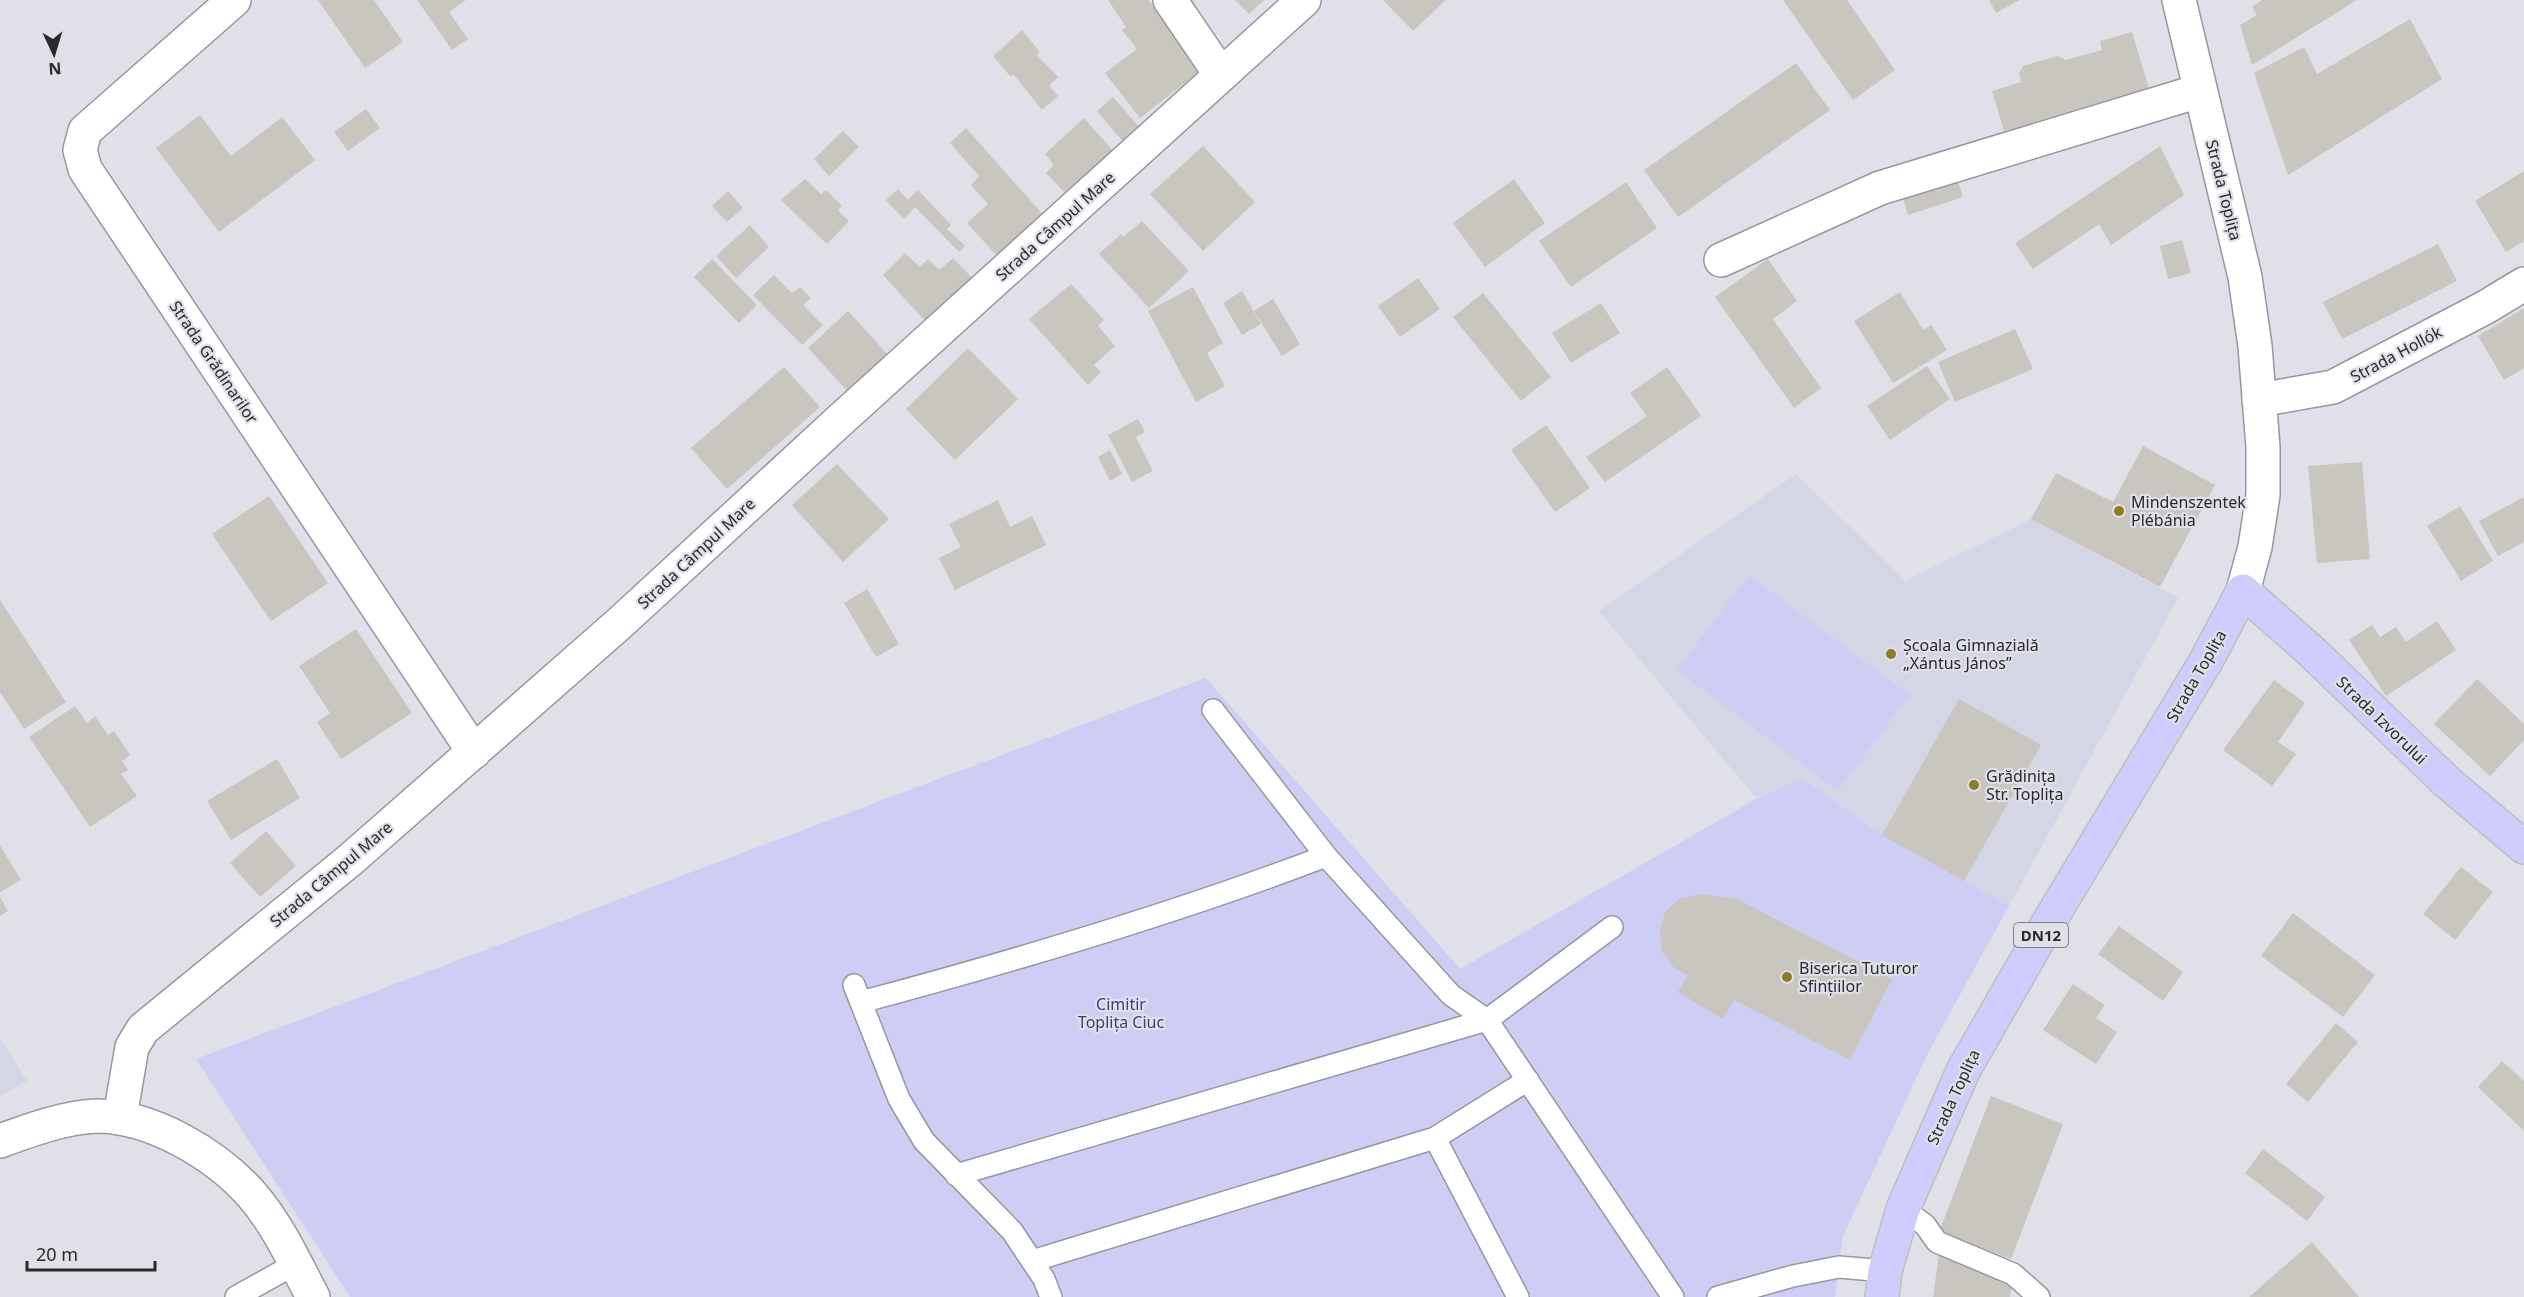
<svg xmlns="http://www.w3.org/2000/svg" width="2524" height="1297" font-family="'Noto Sans',sans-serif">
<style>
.built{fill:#d4d5e5}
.green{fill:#cecef5}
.building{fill:#c8c6be}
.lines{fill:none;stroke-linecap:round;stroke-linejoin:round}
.lane-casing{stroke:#9797a0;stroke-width:24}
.street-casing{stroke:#9797a0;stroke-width:36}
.secondary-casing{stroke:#9797a0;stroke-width:36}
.primary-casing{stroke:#bfbfc0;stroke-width:36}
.lane{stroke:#fff;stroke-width:21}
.street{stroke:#fff;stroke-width:33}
.secondary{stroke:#fff;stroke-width:33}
.primary{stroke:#cecdfc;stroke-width:33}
.poi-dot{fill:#8c7c22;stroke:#e0e0e9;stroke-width:2}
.labels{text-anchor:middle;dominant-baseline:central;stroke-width:4.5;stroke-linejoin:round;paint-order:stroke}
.shield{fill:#e0e0e9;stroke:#606165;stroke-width:1.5}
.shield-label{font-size:15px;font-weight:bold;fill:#292a2d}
.street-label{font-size:16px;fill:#292a2d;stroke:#e0e0e9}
.poi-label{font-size:16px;fill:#292a2d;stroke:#e0e0e9;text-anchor:start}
.park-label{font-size:16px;fill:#423b81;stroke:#e0e0e9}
</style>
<rect width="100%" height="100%" fill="#e0e0e9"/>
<path class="built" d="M1796 474 1905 581 2031 519 2178 598 2009 906 1882 835 1801 777 1756 798 1599 611Z
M0 1038 27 1081 0 1096Z"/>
<path class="green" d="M1749 575 1910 695 1838 791 1677 670Z
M1206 678 1460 969 1756 799 1801 777 1882 835 2009 906 1928 1053 1843 1236 1835 1297H350L196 1059Z"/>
<path class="building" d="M318 0H374L403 42 365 68Z
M417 0H466L449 12 468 39 452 50Z
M1108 0H1148L1203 69 1140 118 1105 73 1137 49 1122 30 1126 27Z
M1235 0H1264L1249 14Z
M1383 0H1446L1413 31Z
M1783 0H1847L1895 70 1853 100Z
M1989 0H2020L1996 13Z
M2262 0H2357L2252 65 2240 25 2257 15 2252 7Z
M2410 19 2442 79 2288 175 2254 73 2304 47 2317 74Z
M1022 30 1039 51 1037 55 1058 77 1049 86 1058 96 1042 110 1014 75 1010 76 993 56Z
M2132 32 2149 88 2004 131 1992 91 2021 82 2019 74 2023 66 2057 56 2066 60 2102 50 2100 41Z
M1796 63 1830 110 1678 217 1644 170Z
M1113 97 1140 128 1124 143 1097 111Z
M366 109 380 128 348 151 334 132Z
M200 115 231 156 282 117 315 160 219 232 156 148Z
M1084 118 1115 153 1068 196 1046 173 1054 165 1045 154Z
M966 128 1045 217 999 258 967 223 988 204 971 185 979 176 950 143Z
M843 131 859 147 829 176 814 159Z
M1203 146 1255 202 1203 251 1150 194Z
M2160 146 2184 195 2111 245 2099 224 2033 269 2015 243Z
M2524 171V241L2506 252 2475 201Z
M1956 175 1963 197 1908 215 1901 191Z
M805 179 821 194 826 190 842 206 838 210 849 221 827 244 781 200Z
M1514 179 1545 223 1485 267 1453 223Z
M1626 182 1657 228 1571 287 1539 241Z
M898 189 908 200 918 190 951 225 947 229 965 246 959 252 915 207 904 219 886 200Z
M728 191 743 208 727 222 712 206Z
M1142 221 1189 271 1149 308 1099 254 1121 234 1123 237Z
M750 225 769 247 736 278 716 256Z
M2182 240 2191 273 2168 279 2160 246Z
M2438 244 2457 281 2342 339 2323 302Z
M905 253 920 267 928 259 939 270 953 258 975 281 928 324 883 275Z
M712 259 757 305 739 323 694 277Z
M1768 259 1797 301 1773 319 1821 388 1794 408 1715 297Z
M774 275 792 293 800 287 811 298 803 305 823 325 802 345 753 295Z
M1418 278 1440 309 1400 337 1378 306Z
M1071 284 1104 320 1098 326 1115 346 1094 365 1101 372 1088 385 1029 319Z
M1193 287 1223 343 1207 353 1225 386 1196 402 1148 311Z
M1242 291 1261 324 1242 335 1223 303Z
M1900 292 1923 330 1931 325 1947 350 1893 383 1854 321Z
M1483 293 1551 377 1521 401 1453 317Z
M1273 299 1300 344 1282 356 1254 311Z
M1601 303 1620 333 1571 363 1552 333Z
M2524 308V368L2504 380 2478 336Z
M848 311 891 358 851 395 808 348Z
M2015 329 2033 369 1955 402 1938 362Z
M968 348 1018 399 955 460 906 409Z
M1927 366 1950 399 1890 440 1867 406Z
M784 367 820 407 727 489 691 448Z
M1667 367 1701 416 1605 482 1586 457 1647 416 1630 393Z
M1138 419 1145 432 1136 437 1153 471 1132 482 1108 435Z
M1546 425 1590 488 1555 512 1511 450Z
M2143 446 2215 485 2160 587 2031 519 2056 473 2113 502Z
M1110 450 1122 474 1110 481 1098 457Z
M2362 462 2370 559 2317 563 2308 466Z
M837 464 889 519 843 562 792 505Z
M269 496 328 583 271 621 212 534Z
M2524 497V542L2498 556 2479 521Z
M998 500 1010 527 1032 516 1046 545 955 590 939 558 961 547 949 524Z
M2460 506 2493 561 2461 581 2427 526Z
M867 589 899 644 876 657 844 603Z
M0 600 66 702 24 729 0 692Z
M2437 621 2456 650 2386 696 2349 640 2372 625 2380 637 2396 627 2406 642Z
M356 629 412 713 341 759 317 722 330 713 299 666Z
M2477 679 2524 724V740L2490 776 2434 724Z
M2274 680 2305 703 2278 742 2296 754 2272 786 2223 750Z
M1959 699 2041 745 1964 881 1882 835Z
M75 706 87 723 95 716 108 735 114 731 130 755 122 761 128 770 121 774 137 796 90 827 29 737Z
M277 759 300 798 231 840 207 801Z
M266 831 296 866 260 897 230 863Z
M0 845 21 880 0 892Z
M2461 867 2493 892 2455 940 2423 914Z
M1701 894 1737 899 1892 979 1850 1060 1734 1000 1723 1019 1678 992 1688 975 1674 968 1662 951 1660 932 1665 912 1679 899Z
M0 897 8 911 0 916Z
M2293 913 2375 975 2343 1017 2261 956Z
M2119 926 2183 972 2163 1001 2098 954Z
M2073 984 2105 1005 2096 1018 2117 1032 2096 1064 2043 1030Z
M2336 1023 2358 1042 2308 1102 2286 1084Z
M2502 1061 2524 1081V1131L2478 1087Z
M1991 1096 2063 1124 2011 1259 1939 1232Z
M2263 1149 2325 1197 2307 1221 2245 1173Z
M2312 1242 2359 1297H2249Z
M1939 1254 2012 1284 2010 1297H1933Z"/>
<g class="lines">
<defs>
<path id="lane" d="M1213 710 1326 856 1451 995 1487 1020 1673 1297
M854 985 899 1099 924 1141 1012 1231 1044 1279 1051 1297
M861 1002C1018 960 1174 914 1326 856
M1435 1138 1518 1297
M956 1175 1487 1020 1612 927
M1903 1209 1925 1225 1937 1242 2013 1274 2039 1297
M1032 1261 1435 1138 1528 1080
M236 1297 295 1264
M1718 1297 1793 1276 1839 1267 1885 1271"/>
<path id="street" d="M234 0 85 131 80 150 85 169 474 752
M1170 0 1221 75
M1721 260 1880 188 2199 91
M2259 400 2333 387 2486 307 2524 284
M120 1117 132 1047 143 1029 350 860 621 622 837 423 1304 0
M0 1141C30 1130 65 1117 97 1116 152 1116 217 1155 252 1195 278 1225 295 1263 313 1297"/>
<path id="secondary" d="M2179 0 2245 277 2255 346 2263 447V495L2255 547 2243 591"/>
<path id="primary" d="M1882 1297 1885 1271 1903 1209 1963 1071 2041 935 2206 661 2243 591 2312 652 2447 782 2524 847"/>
</defs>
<use href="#lane" class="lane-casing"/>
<use href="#street" class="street-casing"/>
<use href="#secondary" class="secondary-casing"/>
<use href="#primary" class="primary-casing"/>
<use href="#lane" class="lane"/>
<use href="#street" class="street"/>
<use href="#secondary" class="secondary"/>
<use href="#primary" class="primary"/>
</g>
<g class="poi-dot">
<circle cx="2119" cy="511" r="6"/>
<circle cx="1891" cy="654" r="6"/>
<circle cx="1974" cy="785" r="6"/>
<circle cx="1787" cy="977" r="6"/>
</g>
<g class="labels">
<rect class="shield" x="2014" y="923" width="54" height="24" rx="4.5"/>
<g class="shield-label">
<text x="2041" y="935">DN12</text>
</g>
<g class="street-label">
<text transform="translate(2224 190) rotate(76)">Strada Toplița</text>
<text transform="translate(1055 226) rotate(-42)">Strada Câmpul Mare</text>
<text transform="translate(2396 354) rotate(-28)">Strada Hollók</text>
<text transform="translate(214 362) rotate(56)">Strada Grădinarilor</text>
<text transform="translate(696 553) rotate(-43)">Strada Câmpul Mare</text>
<text transform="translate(2196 676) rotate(-60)">Strada Toplița</text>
<text transform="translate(2382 720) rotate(44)">Strada Izvorului</text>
<text transform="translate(331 874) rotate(-40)">Strada Câmpul Mare</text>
<text transform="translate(1953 1097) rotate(-65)">Strada Toplița</text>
</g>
<g class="poi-label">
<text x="2131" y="502">Mindenszentek<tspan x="2131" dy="18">Plébánia</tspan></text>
<text x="1903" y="645">Școala Gimnazială<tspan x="1903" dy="18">„Xántus János”</tspan></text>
<text x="1986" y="776">Grădinița<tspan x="1986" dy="18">Str. Toplița</tspan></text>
<text x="1799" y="968">Biserica Tuturor<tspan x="1799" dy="18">Sfințiilor</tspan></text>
</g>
<g class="park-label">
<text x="1121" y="1004">Cimitir<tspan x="1121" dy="18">Toplița Ciuc</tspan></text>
</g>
</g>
<g transform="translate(54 54) rotate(176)" stroke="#e0e0e9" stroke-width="4.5" paint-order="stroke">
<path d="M0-4.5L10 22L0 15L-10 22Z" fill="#292a2d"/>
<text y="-9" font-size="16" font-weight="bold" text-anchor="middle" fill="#292a2d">N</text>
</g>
<path d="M27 1261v9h128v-9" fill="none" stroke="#292a2d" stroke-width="3"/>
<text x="36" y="1261" font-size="18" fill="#292a2d" stroke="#e0e0e9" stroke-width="4.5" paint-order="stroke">20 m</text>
</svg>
